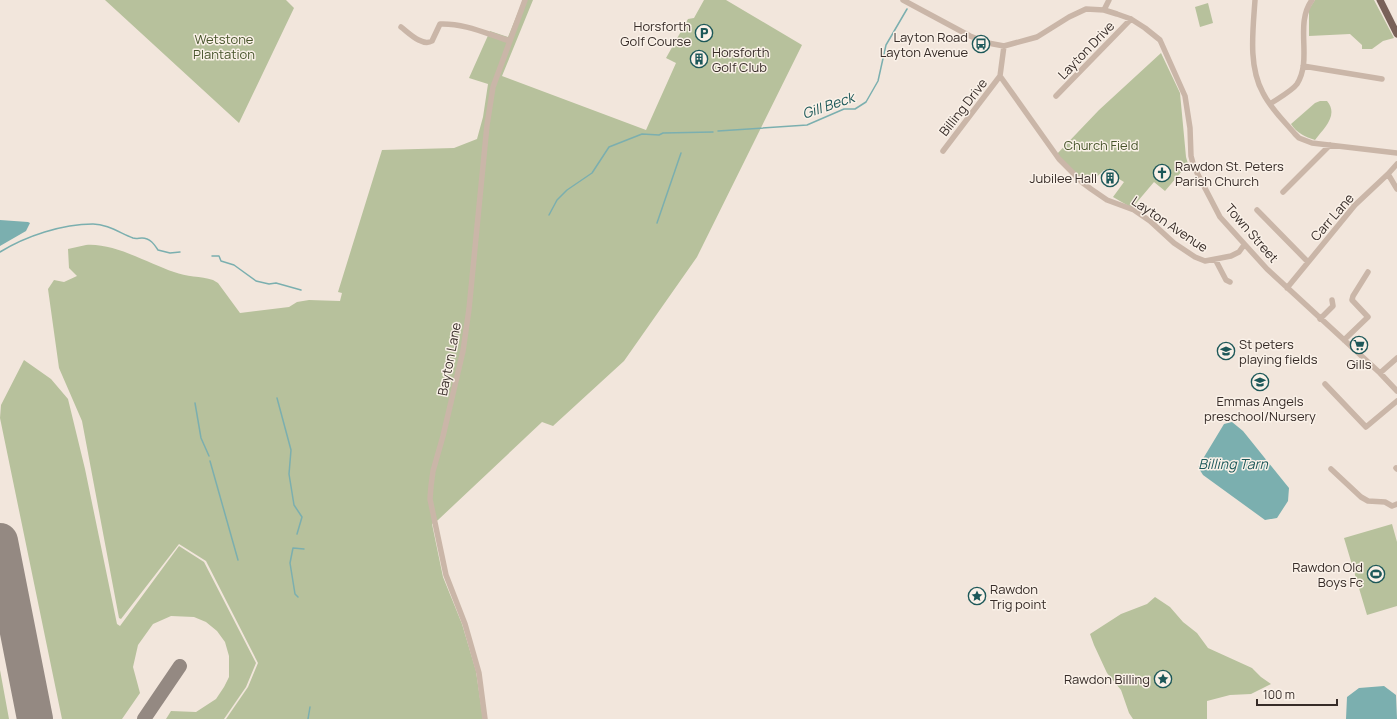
<svg xmlns="http://www.w3.org/2000/svg" width="1397" height="719" font-family="Manrope,sans-serif">
<style>
.green{fill:#b7c19c}
.water{fill:#7bafaf}
.lines{fill:none;stroke-linecap:round;stroke-linejoin:round}
.stream{stroke:#7bafaf;stroke-width:1.5}
.taxiway{stroke:#948982;stroke-width:14}
.runway{stroke:#948982;stroke-width:36}
.minor{stroke:#cab6a8;stroke-width:5.5}
.major{stroke:#796259;stroke-width:7}
.labels{text-anchor:middle;dominant-baseline:central;stroke-width:3;stroke-linejoin:round;paint-order:stroke}
.poi-label{font-size:13px;fill:#372c28;stroke:#faf1e8;text-anchor:end}
.park-label{font-size:13px;fill:#48552c;stroke:#faf1e8}
.street-label{font-size:13px;fill:#372c28;stroke:#faf1e8}
.water-label{font-size:14px;font-style:italic;fill:#1d5859;stroke:#faf1e8}
</style>
<rect width="100%" height="100%" fill="#f2e6dc"/>
<path class="green" d="M105 0H286L294 8 239 123Z
M523 0H533L502 76 646 130 676 63 666 58 688 19 694 18 704 0H726L802 45 697 257 624 361 553 426 542 422 438 520 432 524 443 577 462 624 476 671 483 719H226L248 687 258 663 206 561 179 544 121 619 119 618 82 421 59 368 48 289 54 280 64 282 77 276 69 268 68 249C74 248 80 246 86 245 115 243 147 263 174 272 186 277 201 276 213 280L218 283 240 313 289 307 297 302 309 300 340 301 342 293 338 292 382 150 454 148 477 139 483 117 488 84 469 78 490 31 508 37Z
M1315 0H1374L1394 38 1383 41 1372 49H1362V45L1350 34 1309 36V9Z
M1208 3 1213 23 1200 27 1195 7Z
M1161 53 1180 93 1186 157 1188 164 1165 191 1154 182 1132 208 1113 197 1124 182 1104 170 1087 186 1056 155 1099 110Z
M1320 101H1327C1339 115 1324 128 1315 140 1305 137 1297 133 1291 124L1315 103Z
M24 360 51 379 68 399 85 469 117 624 120 626 179 546 204 562 256 663 246 687 224 719H166L171 711 196 712 216 699 224 687 229 677V656L225 642 217 631 206 622 194 617 171 616 153 624 138 645 133 667 140 693 122 719H62L0 418 1 405Z
M1392 524 1397 542V606L1367 615 1344 538Z
M1155 597 1170 607 1183 622 1197 633 1208 648 1252 668 1261 677 1271 684 1251 694 1230 695 1207 701V719H1133L1129 713 1121 690 1107 673 1094 645 1090 634 1121 614 1147 604Z
M0 670 9 719H0Z"/>
<path class="water" d="M0 220 28 222 30 223 26 231 0 246Z
M1232 422 1243 431 1289 488 1288 501 1277 518 1265 520 1203 475 1198 467 1224 424Z
M1384 686 1396 695 1397 719H1346L1347 697 1359 688Z"/>
<g class="lines">
<path class="stream" d="M718 131 807 125 844 109H855L866 102 878 81 886 45 907 9
M549 215 557 200 567 190 592 173 609 147 642 134 659 135 663 133 713 132
M657 223 681 153
M0 252C26 236 62 224 93 224 107 224 120 233 133 238 136 239 139 238 142 238 150 238 154 244 158 250L170 253 180 252
M212 256H219L221 261 234 265 256 281 269 284 276 283 301 290
M277 398 291 450 289 474 294 505 302 517 297 534
M195 403 201 438 209 456
M210 461 238 560
M298 597 295 594 290 563 293 548 304 549
M308 719 310 707"/>
<path class="taxiway" d="M144 719 180 666"/>
<path class="runway" d="M0 541 35 719"/>
<path class="minor" d="M903 0 970 36 988 43 1004 46 1037 37 1069 17 1086 9 1104 10 1117 14 1131 19 1145 28 1160 40 1185 96 1190 128 1191 156 1194 167 1220 217 1267 269 1380 373 1397 391
M1255 0C1253 30 1248 66 1263 93 1271 109 1284 121 1295 134L1299 138 1312 143 1397 153
M1104 10 1109 0
M401 27C408 32 422 47 432 41L440 24C464 23 487 34 510 41
M1004 46 1000 76 1059 159 1083 183 1091 189 1107 200 1134 210 1150 221 1174 243 1195 257 1205 261 1231 256 1239 252 1244 245
M1303 66 1382 79
M1056 96 1131 19
M1270 104C1277 99 1292 91 1297 84 1313 59 1294 24 1312 0
M943 151 1000 76
M1388 174 1397 189
M1283 192 1330 145
M1257 210 1308 262
M1215 259 1226 280 1230 282
M1287 288 1355 205 1388 174 1397 164
M1320 319 1333 306 1332 300
M1344 340 1368 317 1352 300 1353 296 1368 272
M1380 373 1397 358
M1325 384 1366 427 1397 401
M1396 468 1397 469
M1331 469 1361 497 1368 501 1385 502 1392 506 1397 504
M485 719 479 673 465 624 446 575 430 499 431 486 433 471 443 436 463 351 469 309 487 125 493 87 525 0"/>
<path class="major" d="M1380 0 1397 34"/>
</g>
<defs>
<symbol id="parking-ring" viewBox="-11 -11 22 22"><circle r="9.5" fill="#faf1e8" stroke="#1d5859" stroke-width="1.5"/><path d="M-3.5-5.5H1a3.5 3.5 0 0 1 0 7H-1V5.5H-3.5ZM-1-3.4V-.6H.8a1.4 1.4 0 0 0 0-2.8Z" fill="#1d5859"/></symbol>
<symbol id="bus-ring" viewBox="-11 -11 22 22"><circle r="9.5" fill="#faf1e8" stroke="#1d5859" stroke-width="1.5"/><path d="M-5-6H5V4H4V6H2V4H-2V6H-4V4H-5ZM-3.5-4V0h7V-4ZM-3.5 1.2v1.5H-2V1.2ZM2 1.2v1.5H3.5V1.2Z" fill="#1d5859"/></symbol>
<symbol id="building-ring" viewBox="-11 -11 22 22"><circle r="9.5" fill="#faf1e8" stroke="#1d5859" stroke-width="1.5"/><path d="M-4-6H4V6H1V3H-1V6H-4ZM-2.5-4.3h1.7v1.8h-1.7ZM.8-4.3h1.7v1.8H.8ZM-2.5-1h1.7V.8h-1.7ZM.8-1h1.7V.8H.8Z" fill="#1d5859"/></symbol>
<symbol id="church-ring" viewBox="-11 -11 22 22"><circle r="9.5" fill="#faf1e8" stroke="#1d5859" stroke-width="1.5"/><path d="M-1.2-6h2.4v3.5h3.3v2.4h-3.3V6h-2.4V-.1h-3.3v-2.4h3.3Z" fill="#1d5859"/></symbol>
<symbol id="supermarket-ring" viewBox="-11 -11 22 22"><circle r="9.5" fill="#faf1e8" stroke="#1d5859" stroke-width="1.5"/><path d="M-6-5.5h2.5l.6 2H6L4.5 2H-2.5L-4.4-4H-6ZM-1.5 3.2a1.3 1.3 0 1 0 .1 0ZM3 3.2a1.3 1.3 0 1 0 .1 0Z" fill="#1d5859"/></symbol>
<symbol id="school-ring" viewBox="-11 -11 22 22"><circle r="9.5" fill="#faf1e8" stroke="#1d5859" stroke-width="1.5"/><path d="M0-5L7-2L0 1L-7-2ZM-4 1L0 2.5L4 1V4Q0 6-4 4Z" fill="#1d5859"/></symbol>
<symbol id="stadium-ring" viewBox="-11 -11 22 22"><circle r="9.5" fill="#faf1e8" stroke="#1d5859" stroke-width="1.5"/><path d="M0-5a6.5 5 0 1 0 0 10a6.5 5 0 1 0 0-10ZM-3.5-1.8h7v3.6h-7Z" fill="#1d5859"/></symbol>
<symbol id="sight-ring" viewBox="-11 -11 22 22"><circle r="9.5" fill="#faf1e8" stroke="#1d5859" stroke-width="1.5"/><path d="M0-6L1.8-2.2L6-1.7L2.9 1.2L3.7 5.4L0 3.3L-3.7 5.4L-2.9 1.2L-6-1.7L-1.8-2.2Z" fill="#1d5859"/></symbol>
</defs>
<g fill-rule="evenodd">
<use href="#parking-ring" x="694" y="23" width="20" height="20"/>
<use href="#bus-ring" x="971" y="34" width="20" height="20"/>
<use href="#building-ring" x="689" y="49" width="20" height="20"/>
<use href="#church-ring" x="1152" y="163" width="20" height="20"/>
<use href="#building-ring" x="1100" y="168" width="20" height="20"/>
<use href="#supermarket-ring" x="1349" y="335" width="20" height="20"/>
<use href="#school-ring" x="1216" y="341" width="20" height="20"/>
<use href="#school-ring" x="1250" y="372" width="20" height="20"/>
<use href="#stadium-ring" x="1366" y="564" width="20" height="20"/>
<use href="#sight-ring" x="967" y="586" width="20" height="20"/>
<use href="#sight-ring" x="1153" y="669" width="20" height="20"/>
</g>
<g class="labels">
<g class="poi-label">
<text x="691" y="26">Horsforth<tspan x="691" dy="15">Golf Course</tspan></text>
<text x="968" y="37">Layton Road<tspan x="968" dy="15">Layton Avenue</tspan></text>
<text x="712" y="52" text-anchor="start">Horsforth<tspan x="712" dy="15">Golf Club</tspan></text>
<text x="1175" y="166" text-anchor="start">Rawdon St. Peters<tspan x="1175" dy="15">Parish Church</tspan></text>
<text x="1097" y="178">Jubilee Hall</text>
<text x="1239" y="344" text-anchor="start">St peters<tspan x="1239" dy="15">playing fields</tspan></text>
<text x="1359" y="364" text-anchor="middle">Gills</text>
<text x="1260" y="401" text-anchor="middle">Emmas Angels<tspan x="1260" dy="15">preschool/Nursery</tspan></text>
<text x="1363" y="567">Rawdon Old<tspan x="1363" dy="15">Boys Fc</tspan></text>
<text x="990" y="589" text-anchor="start">Rawdon<tspan x="990" dy="15">Trig point</tspan></text>
<text x="1150" y="679">Rawdon Billing</text>
</g>
<g class="park-label">
<text x="224" y="39">Wetstone<tspan x="224" dy="15">Plantation</tspan></text>
<text x="1101" y="145">Church Field</text>
</g>
<g class="street-label">
<text transform="translate(1086 50) rotate(-46)">Layton Drive</text>
<text transform="translate(963 107) rotate(-52)">Billing Drive</text>
<text transform="translate(1332 217) rotate(-49)">Carr Lane</text>
<text transform="translate(1170 224) rotate(34)">Layton Avenue</text>
<text transform="translate(1252 233) rotate(49)">Town Street</text>
<text transform="translate(449 359) rotate(-79)">Bayton Lane</text>
</g>
<g class="water-label">
<text transform="translate(828 105) rotate(-19)">Gill Beck</text>
<text x="1233" y="463">Billing Tarn</text>
</g>
</g>
<path d="M1257 699v6h80v-6" fill="none" stroke="#372c28" stroke-width="2"/>
<text x="1263" y="699" font-size="12" fill="#372c28" stroke="#faf1e8" stroke-width="3" paint-order="stroke">100 m</text>
</svg>
